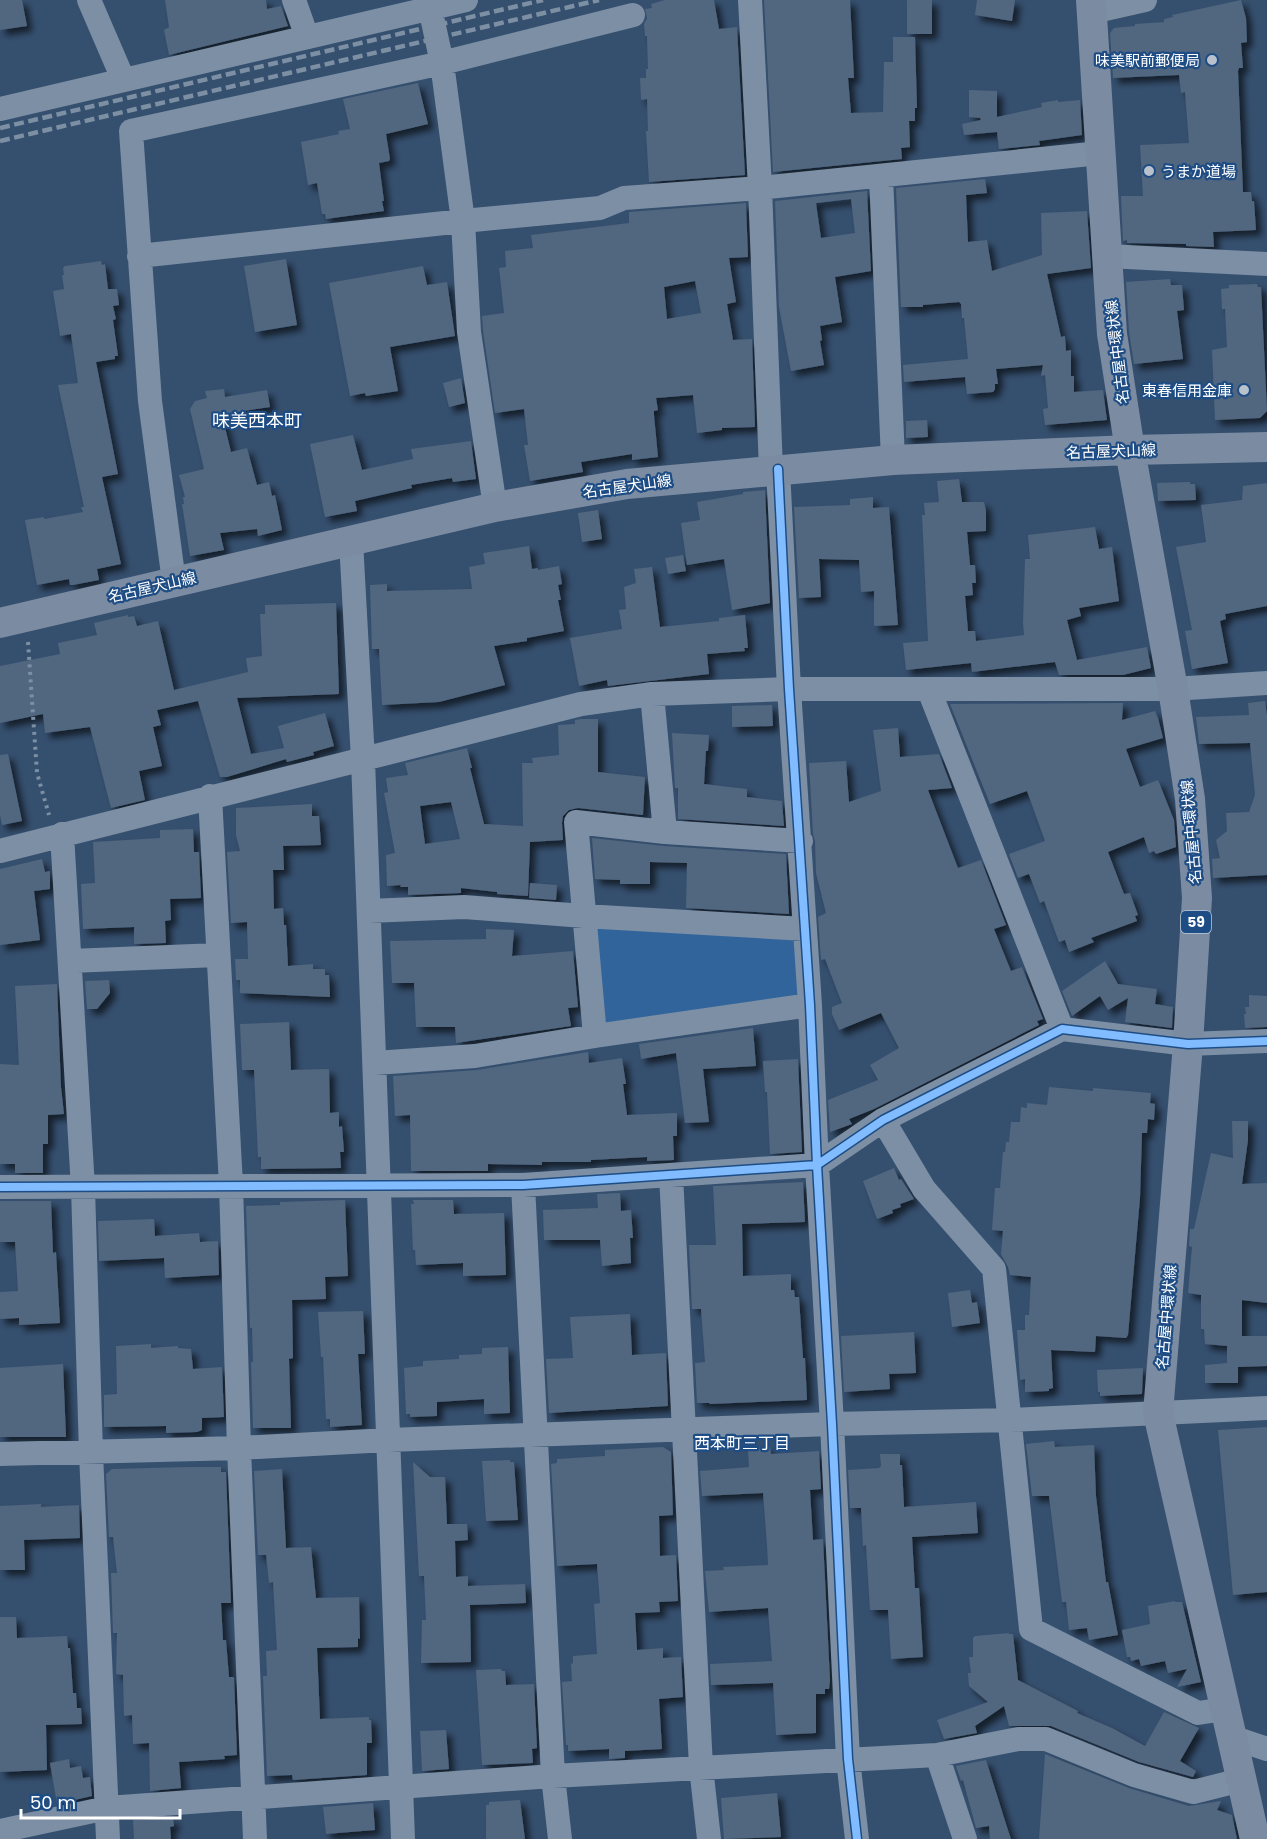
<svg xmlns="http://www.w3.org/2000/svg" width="1267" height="1839" font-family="Poppins,'Noto Sans JP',sans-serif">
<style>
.green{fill:#32649c}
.building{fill:#51667f;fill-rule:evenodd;filter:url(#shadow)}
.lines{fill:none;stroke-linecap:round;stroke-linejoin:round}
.path{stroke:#7c8fa4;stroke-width:4;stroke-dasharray:3 4.5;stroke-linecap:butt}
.minor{stroke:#7c8fa4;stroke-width:24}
.major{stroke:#7b8ba1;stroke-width:30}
.rail{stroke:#7c8fa3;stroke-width:4.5;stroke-dasharray:10 4.5;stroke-linecap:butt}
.cycleway-casing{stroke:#1e4d85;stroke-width:11}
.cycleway{stroke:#80bcff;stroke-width:8}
.poi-dot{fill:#b8c1cc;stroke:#1e4d85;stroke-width:2}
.labels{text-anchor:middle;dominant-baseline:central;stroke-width:4.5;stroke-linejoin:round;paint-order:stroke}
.shield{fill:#1e4d85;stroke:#bccada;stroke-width:1.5}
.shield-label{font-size:14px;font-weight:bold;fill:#fff}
.poi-label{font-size:15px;fill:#fff;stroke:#1e4d85;text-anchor:end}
.street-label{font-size:15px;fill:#fff;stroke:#1e4d85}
.neighbourhood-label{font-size:16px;fill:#fff;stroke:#1e4d85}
.quarter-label{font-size:18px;fill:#fff;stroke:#1e4d85}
</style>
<defs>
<filter id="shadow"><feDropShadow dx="5.5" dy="5.5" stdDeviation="3" flood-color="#0009"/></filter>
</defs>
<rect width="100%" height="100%" fill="#354f6e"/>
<path class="green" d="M599 925 788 937 797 943 800 994 791 1004 605 1029 591 933Z"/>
<path class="building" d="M0 0H22L27 26 0 30Z
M165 0H266L267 9 281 6 288 26 169 55 164 30 169 27Z
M665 0H714L719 29 737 27 745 175 649 182 646 131H648L647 99 641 100 640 78H646V69H648L647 36H645L644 24 647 18 645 9 652 8 651 4Z
M764 0H850L854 78H848L851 113 883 112 884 62H893V37H915L917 108H915V121H909L910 147 901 148 902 159 773 172Z
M907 0H932V34H907Z
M977 0H1015L1012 21 975 15Z
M1241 0 1246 18 1247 42 1241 43 1243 68H1239L1238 71 1243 192H1251L1252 201H1254L1256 230 1213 232 1214 247 1186 246V244L1127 243V240L1123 241 1121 196H1143L1140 145 1189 143 1185 92 1181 93 1179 75 1113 78 1110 33 1114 28 1135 26V24L1164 22V19L1173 17 1172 15Z
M418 83 428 124 386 134 390 159 389 161 379 163 384 201H382L384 211 326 219 325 214H322L317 183 308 185 301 142 339 134 338 131 350 129 343 99Z
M969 90 997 91V117L1042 107 1041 103 1058 100V102L1080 100 1082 135 1039 141 1040 145 999 149 997 132 964 135 962 124 981 120 980 118 969 117Z
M985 179 987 193 966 195 968 242 987 240 992 271 1042 255 1041 213 1087 211 1091 268 1047 274 1061 337 1065 336 1066 351 1071 350V376H1074V392L1103 390 1107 420 1045 425 1043 409 1048 408 1045 375 1041 376 1043 365 996 369 998 384H995V389L993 392 967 394 965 377 904 382 903 365 968 359 964 318H962L961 304 959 302 923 305V307H901L896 188Z
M867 191 871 271 835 277 842 322 820 326 822 340 820 341 824 365 791 371 779 307 775 201ZM851 199 855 233 821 238 816 203Z
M746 203 748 257 729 258 736 302 727 304 733 340 752 339 755 427 722 428V430L697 433 693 395 656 398 658 410 654 411V415L658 457 632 460V454L581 462 583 472 530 481 524 445H528L524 409 495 413 483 331 482 316 504 313 499 268 506 267 505 251 533 248 531 235 629 223V212ZM695 281 701 313 667 319 664 287Z
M286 259 297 325 255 332 244 266Z
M101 261 102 265 105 264 108 289H117L119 305 113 306 116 319 113 320 118 356H115V359L96 362 118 474 102 477 121 564 97 569 99 580 73 585H70L69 579 37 585 25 520 44 517V519L83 512 81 507H84L58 385 78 383 71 334 60 336 53 291 64 289 62 275H64L63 268 65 266Z
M423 266 427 285 447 282 455 336 390 347 398 391 366 396 365 393 350 396 329 283Z
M1170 279 1171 285H1182L1184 310 1177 311 1183 359 1134 364 1129 332 1126 282Z
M1257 284 1258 287H1261L1267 411 1260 418 1215 420 1212 350 1227 347 1225 309H1222L1221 289 1229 288V285Z
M461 378 465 403 449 407 443 383Z
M224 389 225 397 267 390 270 407 237 412V416L223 419 231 452 247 448 257 485 269 482 272 496 275 495 282 530 258 536 257 529 220 533 224 550 190 556 182 504H184L183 497H185L179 475 204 469 190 409 195 401 207 398 205 391Z
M927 420 928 437 906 438V421Z
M353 435 362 470 413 459 411 449 471 441 476 479 453 482 452 478 411 485 412 488 355 501 357 511 325 517 310 444Z
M959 479 962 502H984L986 511V531L967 532 970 565H975L976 583H972L973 595 965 596 968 631H975L976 641 1024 635 1023 623 1025 559H1030L1028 535 1095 527 1099 549 1112 547 1119 601 1079 608 1081 616 1067 620 1077 660 1147 647 1151 668 1123 675H1059L1055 662 972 672 971 663 906 670 903 643 928 641 922 515H925L924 503 939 502 937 481Z
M1190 482V484H1195L1196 500 1158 501 1157 483Z
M1267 483V606L1225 614 1226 619 1220 621 1228 663 1192 669 1185 631 1192 630 1176 547 1206 542 1201 505 1242 500 1243 486Z
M765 490 770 603 732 610 724 559 687 565 681 523 700 520 697 502 743 494V492Z
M873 497V508L889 507 898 625 874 626V591L861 592 859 560 819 559 821 597 799 598 794 507 850 505V499Z
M598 510 602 539 582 542 578 513Z
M529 546 532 569 538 568V570L559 566 562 584 558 585 561 600H558L564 631 527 638V641L494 646 505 685 439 702 382 705 379 649H372L370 585 387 584V591L472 589 469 567 485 564 483 553Z
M683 555 686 571 668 574 665 558Z
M652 567 660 627 719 621V618L745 615 748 648H744L745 651 707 654 709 674 608 686 607 680 579 686 570 638 622 629 619 610 626 609 624 587 636 583 634 569Z
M336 603 339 694 237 698 251 754 284 748 278 726 325 713 334 746 313 752 314 755 287 762 286 759 227 777H220L198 701 157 710 161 725 153 727 162 766 139 771 145 800 111 808 90 727 45 733 43 714 0 723V666L60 654 58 643 97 635 94 623 128 615V617L134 616 137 626 158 621 174 690 248 672 246 658 262 656 260 614H265V605Z
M1265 701 1267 715V875L1213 878 1212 859 1220 858 1216 840 1227 831 1226 813 1249 812 1255 795 1250 743 1199 744 1196 717 1249 715 1248 703Z
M1123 703 1122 720 1155 711 1158 718 1163 738 1126 749 1140 787 1158 780 1174 820 1176 847 1156 854 1154 851 1149 853 1144 837 1108 852 1124 894 1130 893 1138 915 1135 916 1137 921 1091 938 1094 942 1069 952 1065 940 1059 942 1044 901 1040 903 1029 874 1018 878 1009 854 1045 841 1027 791 990 804 950 704Z
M772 705 773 726 732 727V706Z
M581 719H598V772L645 777 643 815 578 808 569 810 563 816 562 823 563 840 530 842 528 896 497 894V892L461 888V893L408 895V887H400L401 885 387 886 386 855 395 853 384 793 388 792 386 778 408 775 405 763 467 748 472 768H470L484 824 523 826 522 763H533L532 758 559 755 558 725 575 724V720ZM451 802 460 839 425 844 420 806Z
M898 728 900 757 939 754 952 788 928 790 958 868 981 860 1006 925 994 929 1011 971 1022 967 1043 1019 1037 1021 1039 1025 874 1109 849 1119 852 1124 830 1132 828 1100 878 1080 870 1065 899 1048 881 1013 839 1030 832 1014V1007L842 1003 825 959 821 960 818 917 826 913 816 873 815 841 813 834 809 763 846 761 849 802 881 791 873 730Z
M672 733 709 735 708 751H706L704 784 747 789V797L782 801 784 826 678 819V788H675Z
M8 754 22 821 2 825 0 815V755Z
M312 804V816H319L321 845 283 846 284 870H273L274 909 283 908 284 925H286L288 966 313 964V969H325V975H329L330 997 240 993V980H236L235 959H248L247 922 231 923 227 852 240 851 236 835V808Z
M193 829 194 852H199L201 898 170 899 171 920 165 921 166 943 134 944V927L83 929 81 884 95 883 93 842 160 838V830Z
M592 838 664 846 786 854 789 914 686 908 687 863 650 862V884H620V880L595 879Z
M42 859 45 872 50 871V889L34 891 40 940 0 945V869Z
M530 883 557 885 556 900 529 898Z
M486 929 514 930 512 956 573 951 578 1007 568 1008 571 1026 456 1043 455 1027H416L414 983H392L390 941 486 939Z
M1105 961 1118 984 1157 989 1155 1004 1173 1007 1172 1028 1125 1022 1128 998 1108 1010 1100 996 1072 1016 1062 991Z
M109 980 110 993 97 1009H87L85 981Z
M57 984 61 1087 64 1114 48 1115V1144H43V1173H15V1164H0V1064L19 1065 15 986Z
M1249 995 1267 996V1027L1245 1028 1244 1014H1246L1245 1007H1249Z
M289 1022 291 1070 329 1069 330 1113 339 1112V1127L342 1126 344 1152H340L341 1168 261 1169V1157H258L254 1070H242L240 1024Z
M753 1028 756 1066 703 1069 709 1122 685 1123 676 1053 641 1059 639 1044Z
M588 1052 589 1063 622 1058 626 1084H623L627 1115 677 1113V1136H673L674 1160 647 1161V1157L591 1160V1162H542V1165L488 1164V1171H411L410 1115 395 1116 393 1076 477 1070Z
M798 1059 802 1152 770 1154 767 1092H765L763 1061Z
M1049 1087 1093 1091V1088L1151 1093 1150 1103 1155 1104 1154 1120 1148 1119 1147 1133H1142L1140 1198 1128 1335 1126 1338 1096 1336 1095 1352 1051 1350 1053 1388 1049 1389V1391L1025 1392V1379L1020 1380 1017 1330H1025V1315H1029L1031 1277 1010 1275 1008 1267 1001 1254 1003 1231 992 1230 995 1188H1000L1003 1152H1005L1006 1142H1009L1011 1122H1020L1021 1107 1027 1108V1103L1047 1105Z
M1232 1121H1248V1140L1242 1184 1267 1183V1303L1242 1300V1336H1267V1366L1238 1367V1383H1205V1365L1227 1363V1346L1205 1344 1204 1329H1201V1295L1188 1293 1192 1247 1189 1246 1190 1229H1194L1211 1153 1233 1158Z
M894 1168 899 1180 901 1179 914 1199 900 1204 901 1207 892 1210 893 1213 877 1219 863 1181Z
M803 1182 805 1222 742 1224 743 1276 791 1274V1290H794L795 1297H799L803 1358H805L807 1400 710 1404 709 1403H697L695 1363 705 1362 701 1309H692L689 1245H716L713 1186Z
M620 1193 621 1211 631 1210 633 1238H630L631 1263 602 1266 600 1240H544L543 1210 598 1208 597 1194Z
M345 1200 348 1276 325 1277 326 1299 292 1300 293 1358 289 1359 291 1428H253L251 1362H253L252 1328H250L246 1206 280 1205V1202Z
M413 1200H453L454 1214 504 1213 506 1275 463 1276V1263L416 1265 415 1250H413L411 1204H414Z
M0 1201H51L53 1253 56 1252 60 1323 19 1325V1318L0 1319V1292L18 1291 15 1242H0Z
M154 1219 155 1236 199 1233 200 1242 218 1241 219 1275 165 1278 164 1258 99 1261 98 1221Z
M970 1290 972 1303 977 1302 980 1323 952 1327 948 1293Z
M363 1311 365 1354H358L362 1425 330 1427V1419H326L323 1357H321L318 1312Z
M630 1314 632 1355 666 1353 668 1406 549 1413 546 1359 573 1358 570 1317Z
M914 1332 916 1373 889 1374 890 1389 844 1392 841 1336Z
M151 1344V1348L178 1346V1348L191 1349 193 1369 222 1367 224 1417 202 1418V1430L197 1432 166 1433V1426L104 1427V1395L117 1394 116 1346Z
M508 1347 510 1413 484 1414V1399L437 1402V1416L410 1417V1414H406L404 1368 423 1366V1361L459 1359V1355L482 1354V1348Z
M63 1364 66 1437H0V1368Z
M1143 1368 1142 1394 1100 1396V1392H1098L1097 1370Z
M1267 1427V1592L1233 1595 1218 1430Z
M1054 1441 1055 1447 1094 1445 1096 1496 1106 1582H1108L1118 1635 1089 1640 1087 1628 1069 1630 1066 1602H1062L1049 1496H1032L1026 1444Z
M663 1447 671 1452 673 1515 659 1516 660 1556 676 1555 678 1601 659 1602 660 1612 635 1613 637 1650 663 1648V1658L681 1657 683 1697 659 1699 662 1749 625 1751V1758L609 1759V1749L568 1751V1745H566L562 1682 572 1681 571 1664 573 1663V1656L597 1654 594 1604 600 1603 597 1564 557 1566 551 1464 557 1463V1459L605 1456V1450Z
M770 1447 771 1454 819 1451 821 1489 810 1490 813 1540 823 1539 830 1680 829 1689H825V1694H816V1733L776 1735 773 1683 711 1685 710 1664 772 1661 768 1608 709 1612 705 1571 724 1570 723 1567 768 1565 767 1545 763 1493 702 1496 700 1471 749 1467 748 1451H752V1448Z
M880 1454H900V1465H902L904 1507 976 1502 978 1533 912 1537 915 1588H919L923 1657 891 1659 888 1610H870L866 1545 863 1546 861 1508H850L848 1470 879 1468 881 1466Z
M510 1460V1462H514L518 1520 486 1521 482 1461Z
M413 1462 430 1477H445L447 1524H467L468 1540 455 1541 456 1577 468 1576V1586L525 1584 526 1603 470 1605 471 1662 421 1663 422 1620H426L424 1576H419Z
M188 1467H221V1472H226L231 1603H221L223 1640H226L229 1677H234L237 1755 224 1756 225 1759 179 1762 181 1788 150 1791 149 1743 133 1744 132 1715 124 1716 123 1675 116 1674 117 1633H113L111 1573H117L113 1537H109L106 1474 112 1469Z
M282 1469 286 1548 311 1547 316 1598 359 1597 360 1639 358 1638V1647L317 1648 320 1719 369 1717V1720H371L372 1743H367V1775L293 1780 292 1775 267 1776 263 1676H267L266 1651 277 1650 273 1582 269 1583 266 1555H258L254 1471Z
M41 1504V1507L79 1505 80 1538 24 1540 25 1570H0V1506Z
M1175 1601V1602H1182L1201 1682 1177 1687 1187 1669 1168 1673 1165 1661 1141 1666 1139 1659 1131 1661 1130 1657H1127L1122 1630 1150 1624 1148 1606Z
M0 1617H16L17 1638 67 1636 68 1648H70L73 1693H76L77 1708H81L82 1724 46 1725 47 1770 0 1772Z
M1009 1633V1634H1013L1018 1680 1078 1711 1077 1713 1112 1728 1145 1746 1164 1712 1199 1728 1180 1761 1196 1771 1193 1777 1139 1762 1051 1726H1009L1004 1706 975 1726 977 1733 944 1739 937 1720 988 1702 969 1686 968 1673H971L969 1657H973V1638L975 1636Z
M501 1669 502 1671H505L506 1685 534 1684 537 1748 532 1749 533 1763 482 1765 476 1670Z
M446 1730 449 1769 422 1771 420 1731Z
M1045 1754 1129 1788 1189 1806 1221 1801 1217 1810 1232 1815 1237 1839H1039Z
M69 1759 70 1768 81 1766 83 1778 90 1777 92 1796 57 1804 50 1763Z
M986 1760 1006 1824 1011 1839H990L989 1826 976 1828 963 1780 961 1781 956 1766Z
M777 1793 781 1837 724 1839 721 1798Z
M520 1800 525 1839H486V1805H489V1802Z
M373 1803 375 1830 326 1834 323 1807Z
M173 1818 174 1826 170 1827 171 1839H134L133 1820Z"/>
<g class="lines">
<path class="path" d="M28 642 37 773 49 815"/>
<path class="minor" d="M89 0 123 79
M294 0 307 37
M750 0 760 188 771 470
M430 8 442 63 463 221 469 332 495 507
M1092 12 1145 0
M0 109 466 0
M881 176 893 460
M139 256 463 221 600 208 624 198 760 188 1100 153
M1107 256 1267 264
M778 469 789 689 810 1005 817 1165 832 1424 848 1759 857 1839
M351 541 363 760 403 1839
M174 582 150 401 131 131 442 63 633 15
M929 690 1062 1029
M652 694 665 832
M210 796 231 1185 239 1448 255 1839
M62 834 83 1188 91 1453 108 1839
M0 851 581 704 652 694 789 689H1173L1267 683
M369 911 464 907 584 916 805 929
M70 961 218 955
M595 1036 576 822 665 832 801 841
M375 1063 475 1056 595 1036 810 1005
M883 1120 924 1189 994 1269 1031 1629 1198 1713 1225 1709
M671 1175 701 1767 709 1839
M523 1185 553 1776 560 1839
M0 1187 523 1185 817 1165 883 1120 1062 1029 1188 1044 1267 1041
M0 1454 239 1448 388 1440 832 1424 1010 1420 1267 1408
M1231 1737 1267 1749
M937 1755 965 1839
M0 1831 107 1808 553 1776 937 1755 1018 1739H1046L1134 1775 1193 1792 1241 1780"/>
<path class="major" d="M1091 0 1112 334 1130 450 1173 689 1190 799 1197 898 1188 1044 1158 1413 1255 1839
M0 623 495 507 627 484 893 460 1130 450 1267 447"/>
<path class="rail" d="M0 128 543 0
M0 141 599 0"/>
<defs>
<path id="cycleway" d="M778 469 789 689 810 1005 817 1165 832 1424 848 1759 857 1839
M0 1187 523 1185 817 1165 883 1120 1062 1029 1188 1044 1267 1041"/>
</defs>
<use href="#cycleway" class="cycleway-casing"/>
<use href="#cycleway" class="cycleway"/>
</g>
<g class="poi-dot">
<circle cx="1212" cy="60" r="6"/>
<circle cx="1149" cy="171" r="6"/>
<circle cx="1244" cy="390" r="6"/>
</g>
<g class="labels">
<rect class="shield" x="1181" y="911" width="30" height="22" rx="4.5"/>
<g class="shield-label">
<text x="1196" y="922">59</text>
</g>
<g class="poi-label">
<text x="1200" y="60">味美駅前郵便局</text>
<text x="1161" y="171" text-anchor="start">うまか道場</text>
<text x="1232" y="390">東春信用金庫</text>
</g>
<g class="street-label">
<text transform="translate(1117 352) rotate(-97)">名古屋中環状線</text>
<text transform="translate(1111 451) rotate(-2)">名古屋犬山線</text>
<text transform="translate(627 486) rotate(-8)">名古屋犬山線</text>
<text transform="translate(152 587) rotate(-13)">名古屋犬山線</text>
<text transform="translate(1191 832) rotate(-95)">名古屋中環状線</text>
<text transform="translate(1166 1317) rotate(-85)">名古屋中環状線</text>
</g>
<g class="neighbourhood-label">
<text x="742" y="1443">西本町三丁目</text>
</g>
<g class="quarter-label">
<text x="257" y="420">味美西本町</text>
</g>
</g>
<path d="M21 1809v9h159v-9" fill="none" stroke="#ffffff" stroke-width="3"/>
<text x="30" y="1809" font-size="18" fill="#ffffff" stroke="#1e4d85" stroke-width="4.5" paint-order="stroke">50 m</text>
</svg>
